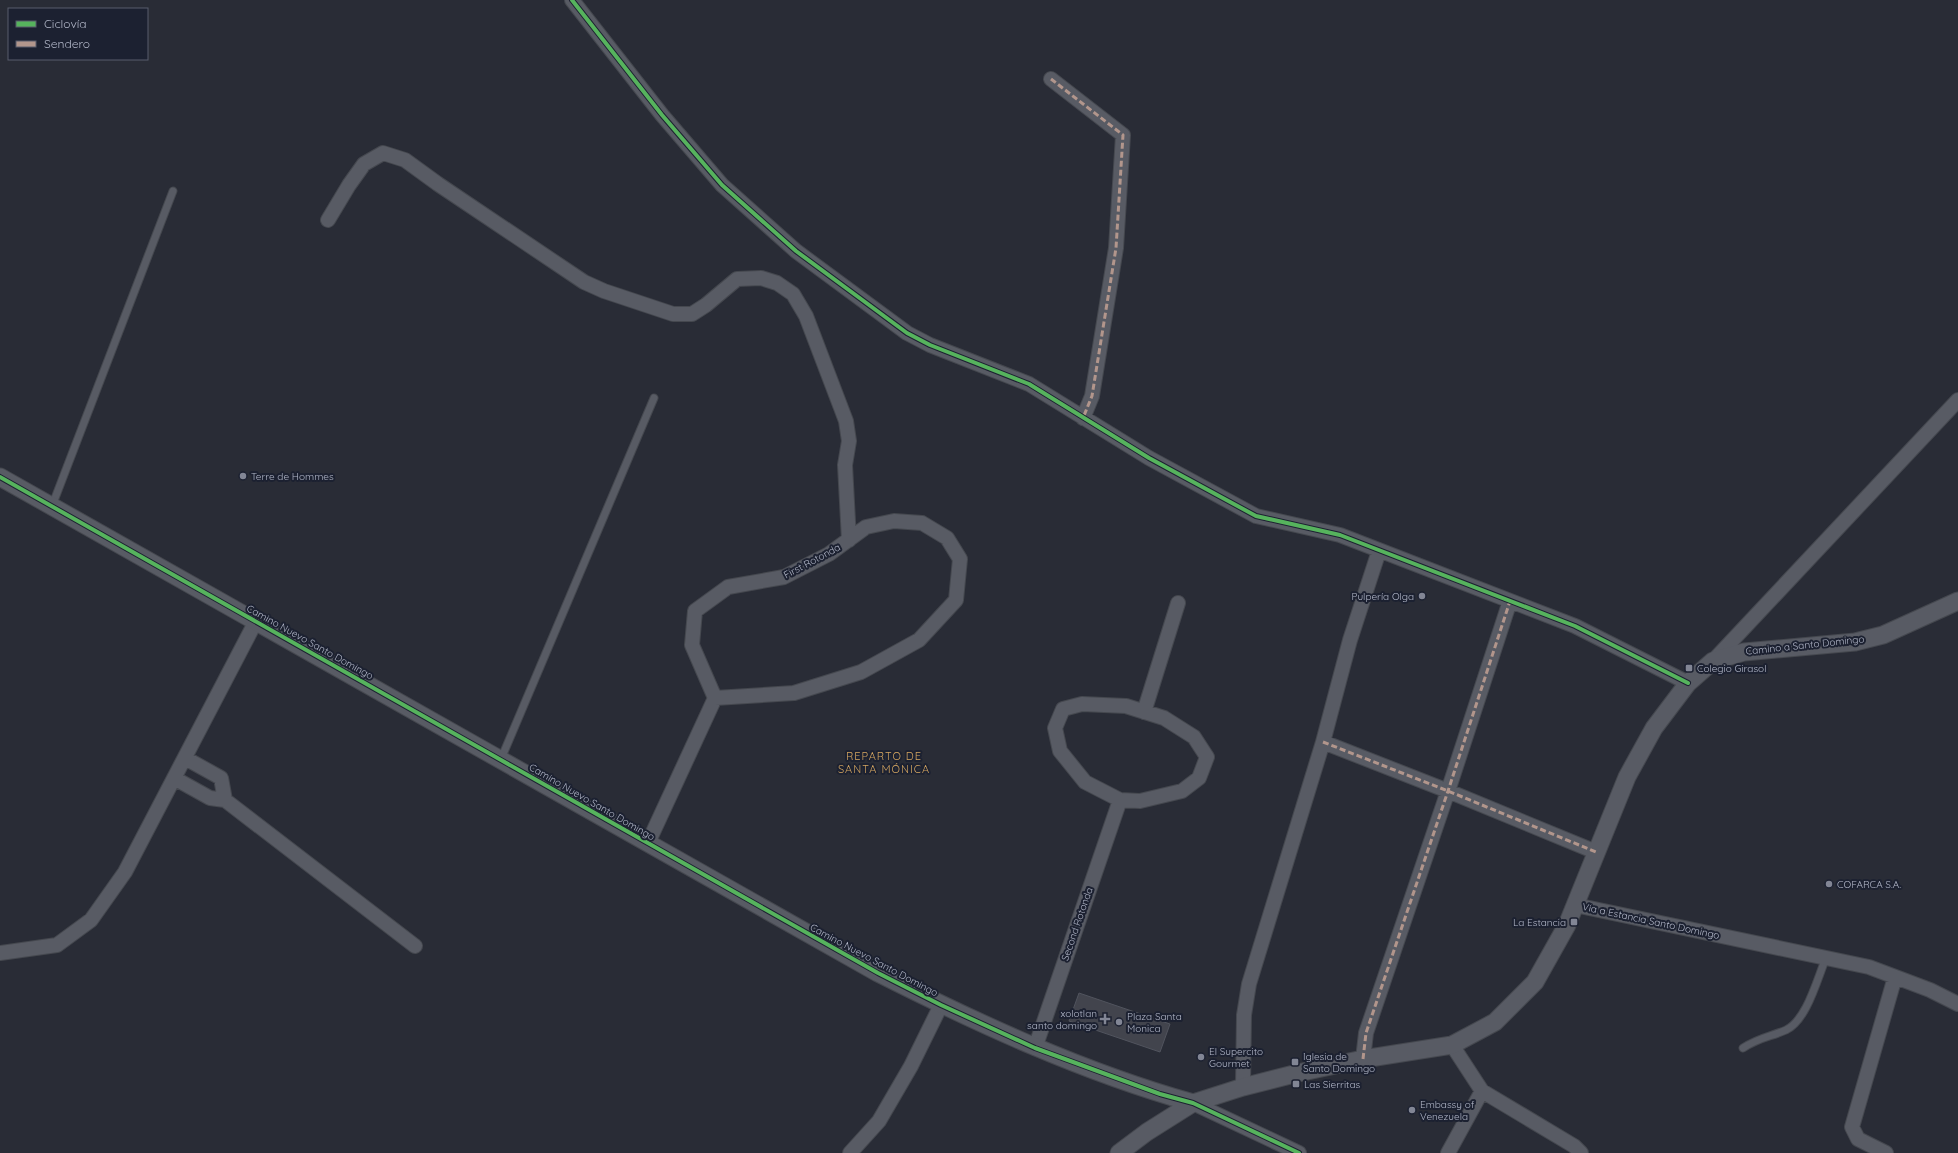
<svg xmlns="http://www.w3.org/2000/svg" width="1958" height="1153" font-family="Quicksand,sans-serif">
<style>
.building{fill:#42444d;stroke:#51545e}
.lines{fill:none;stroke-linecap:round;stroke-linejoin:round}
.service-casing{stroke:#45484f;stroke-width:9}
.minor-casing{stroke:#45484f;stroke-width:16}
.tertiary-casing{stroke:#45484f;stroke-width:19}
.service{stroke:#585b64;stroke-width:7}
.minor{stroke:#585b64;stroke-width:14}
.tertiary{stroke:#585b64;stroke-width:17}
.quiet{stroke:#b2968c;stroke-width:3;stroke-dasharray:6 3;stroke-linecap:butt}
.cycleway-casing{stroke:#1c2131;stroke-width:6}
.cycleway{stroke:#56b35d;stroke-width:4}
.poi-dot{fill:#828695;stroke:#1c2131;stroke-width:1.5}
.labels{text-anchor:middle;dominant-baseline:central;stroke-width:4;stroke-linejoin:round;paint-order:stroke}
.poi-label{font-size:10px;fill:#b2b7c8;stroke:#1c2131;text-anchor:start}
.street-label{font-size:10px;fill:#b2b7c8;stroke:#1c2131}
.neighbourhood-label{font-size:11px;letter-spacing:1px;fill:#d5a660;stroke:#1c2131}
</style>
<rect width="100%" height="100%" fill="#292c36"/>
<!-- building -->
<path class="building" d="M1079,993L1170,1024L1160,1052L1069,1021Z"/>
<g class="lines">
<!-- service casing -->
<g class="service-casing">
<path id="service" d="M52,506L173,191
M501,759L654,398
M1743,1048C1760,1037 1770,1037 1786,1030C1807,1020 1817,979 1826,958"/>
</g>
<!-- minor casing -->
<g class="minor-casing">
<path id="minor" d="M572,0L662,115L722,185L796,251L907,333L930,345L1029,384L1149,458L1256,516L1340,535L1575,626L1688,683
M1051,79L1123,135L1116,248L1092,396L1083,418
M328,220L349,185L364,164L383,153L405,160L438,184L584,282L604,291L673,314H692L706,305L737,279L761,278L777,283L793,294L806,316L846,421L849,441L845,465L849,540
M1713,661L1958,400
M1082,704L1126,706L1164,718L1194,737L1207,757L1199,778L1182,791L1140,801L1120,800L1085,782L1060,751L1055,728L1063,709Z
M1144,712L1178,603
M1323,742L1448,791L1596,852
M185,758L221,778L225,800
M174,778L210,798L225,800L415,946
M648,843L715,698L692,645L695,611L728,587L784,577L829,554L866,527L894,521L922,523L947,538L960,559L956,600L919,640L861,672L794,693L715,698
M1575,905L1869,967L1930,990L1958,1004
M0,953L57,945L91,920L125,872L256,621
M1452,1045L1482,1091L1574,1146L1581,1153
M1035,1048L1120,800
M1363,1059L1366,1033L1448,791L1510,601
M1243,1087L1244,1015L1249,984L1323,742L1350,640L1379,551
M1193,1103L1299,1153
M850,1153L879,1121L911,1066L941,1005
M1448,1153L1482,1091
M1886,1153L1858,1139L1852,1127L1895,977"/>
</g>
<!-- tertiary casing -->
<g class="tertiary-casing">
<path id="tertiary" d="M0,477L878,973C979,1024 1083,1072 1193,1103
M1119,1153L1147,1132L1193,1103L1243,1087L1298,1073L1363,1059L1452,1045L1495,1022L1535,982L1567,925L1627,777L1654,728L1688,683L1713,661L1744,652L1855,642L1883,635L1958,601"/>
</g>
<!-- service -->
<use href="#service" class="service"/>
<!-- minor -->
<use href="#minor" class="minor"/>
<!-- tertiary -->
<use href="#tertiary" class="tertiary"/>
<!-- quiet -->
<path class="quiet" d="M1051,79L1123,135L1116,248L1092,396L1083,418
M1323,742L1448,791L1596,852
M1363,1059L1366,1033L1448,791L1510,601"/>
<!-- cycleway casing -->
<g class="cycleway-casing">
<path id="cycleway" d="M572,0L662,115L722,185L796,251L907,333L930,345L1029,384L1149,458L1256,516L1340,535L1575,626L1688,683
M0,477L878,973L941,1005L1035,1048L1160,1094L1193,1103L1299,1153"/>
</g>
<!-- cycleway -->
<use href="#cycleway" class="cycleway"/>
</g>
<!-- markers -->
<g class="poi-dot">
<circle cx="243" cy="476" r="4"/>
<circle cx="1422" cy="596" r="4"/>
<rect x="1685" y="664" width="8" height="8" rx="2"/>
<circle cx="1829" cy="884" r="4"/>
<rect x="1570" y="918" width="8" height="8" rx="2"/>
<path d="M1103 1013h4v4h4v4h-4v4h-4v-4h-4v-4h4z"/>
<circle cx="1119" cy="1022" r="4"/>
<circle cx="1201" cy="1057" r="4"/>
<rect x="1291" y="1058" width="8" height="8" rx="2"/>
<rect x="1292" y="1080" width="8" height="8" rx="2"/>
<circle cx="1412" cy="1110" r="4"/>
</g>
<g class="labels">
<!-- poi labels -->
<g class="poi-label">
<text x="251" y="476">Terre de Hommes</text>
<text x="1414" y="596" text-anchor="end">Pulpería Olga</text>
<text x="1697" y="668">Colegio Girasol</text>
<text x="1837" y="884">COFARCA S.A.</text>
<text x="1566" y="922" text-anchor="end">La Estancia</text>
<text x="1097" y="1013" text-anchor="end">xolotlan<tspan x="1097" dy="12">santo domingo</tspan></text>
<text x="1127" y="1016">Plaza Santa<tspan x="1127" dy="12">Monica</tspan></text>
<text x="1209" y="1051">El Supercito<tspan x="1209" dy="12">Gourmet</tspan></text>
<text x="1303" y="1056">Iglesia de<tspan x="1303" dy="12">Santo Domingo</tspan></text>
<text x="1304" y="1084">Las Sierritas</text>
<text x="1420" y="1104">Embassy of<tspan x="1420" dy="12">Venezuela</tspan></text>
</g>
<!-- street labels -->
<g class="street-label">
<text transform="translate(812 561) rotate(-28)">First Rotonda</text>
<text transform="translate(310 642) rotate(29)">Camino Nuevo Santo Domingo</text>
<text transform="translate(1805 645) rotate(-6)">Camino a Santo Domingo</text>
<text transform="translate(592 802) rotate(30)">Camino Nuevo Santo Domingo</text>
<text transform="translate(1651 921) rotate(12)">Via a Estancia Santo Domingo</text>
<text transform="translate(1077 924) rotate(-71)">Second Rotonda</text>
<text transform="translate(874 960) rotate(28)">Camino Nuevo Santo Domingo</text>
</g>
<!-- neighbourhood labels -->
<g class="neighbourhood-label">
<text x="884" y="756">REPARTO DE<tspan x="884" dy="13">SANTA MÓNICA</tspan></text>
</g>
</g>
<!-- legend -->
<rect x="8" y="8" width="140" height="52" fill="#1c2131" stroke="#585d6d"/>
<rect x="16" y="21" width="20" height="6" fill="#56b35d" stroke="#585d6d"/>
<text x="44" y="28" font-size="12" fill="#b2b7c8">Ciclovía</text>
<rect x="16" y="41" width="20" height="6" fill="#b2968c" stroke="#585d6d"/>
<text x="44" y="48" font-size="12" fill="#b2b7c8">Sendero</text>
</svg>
